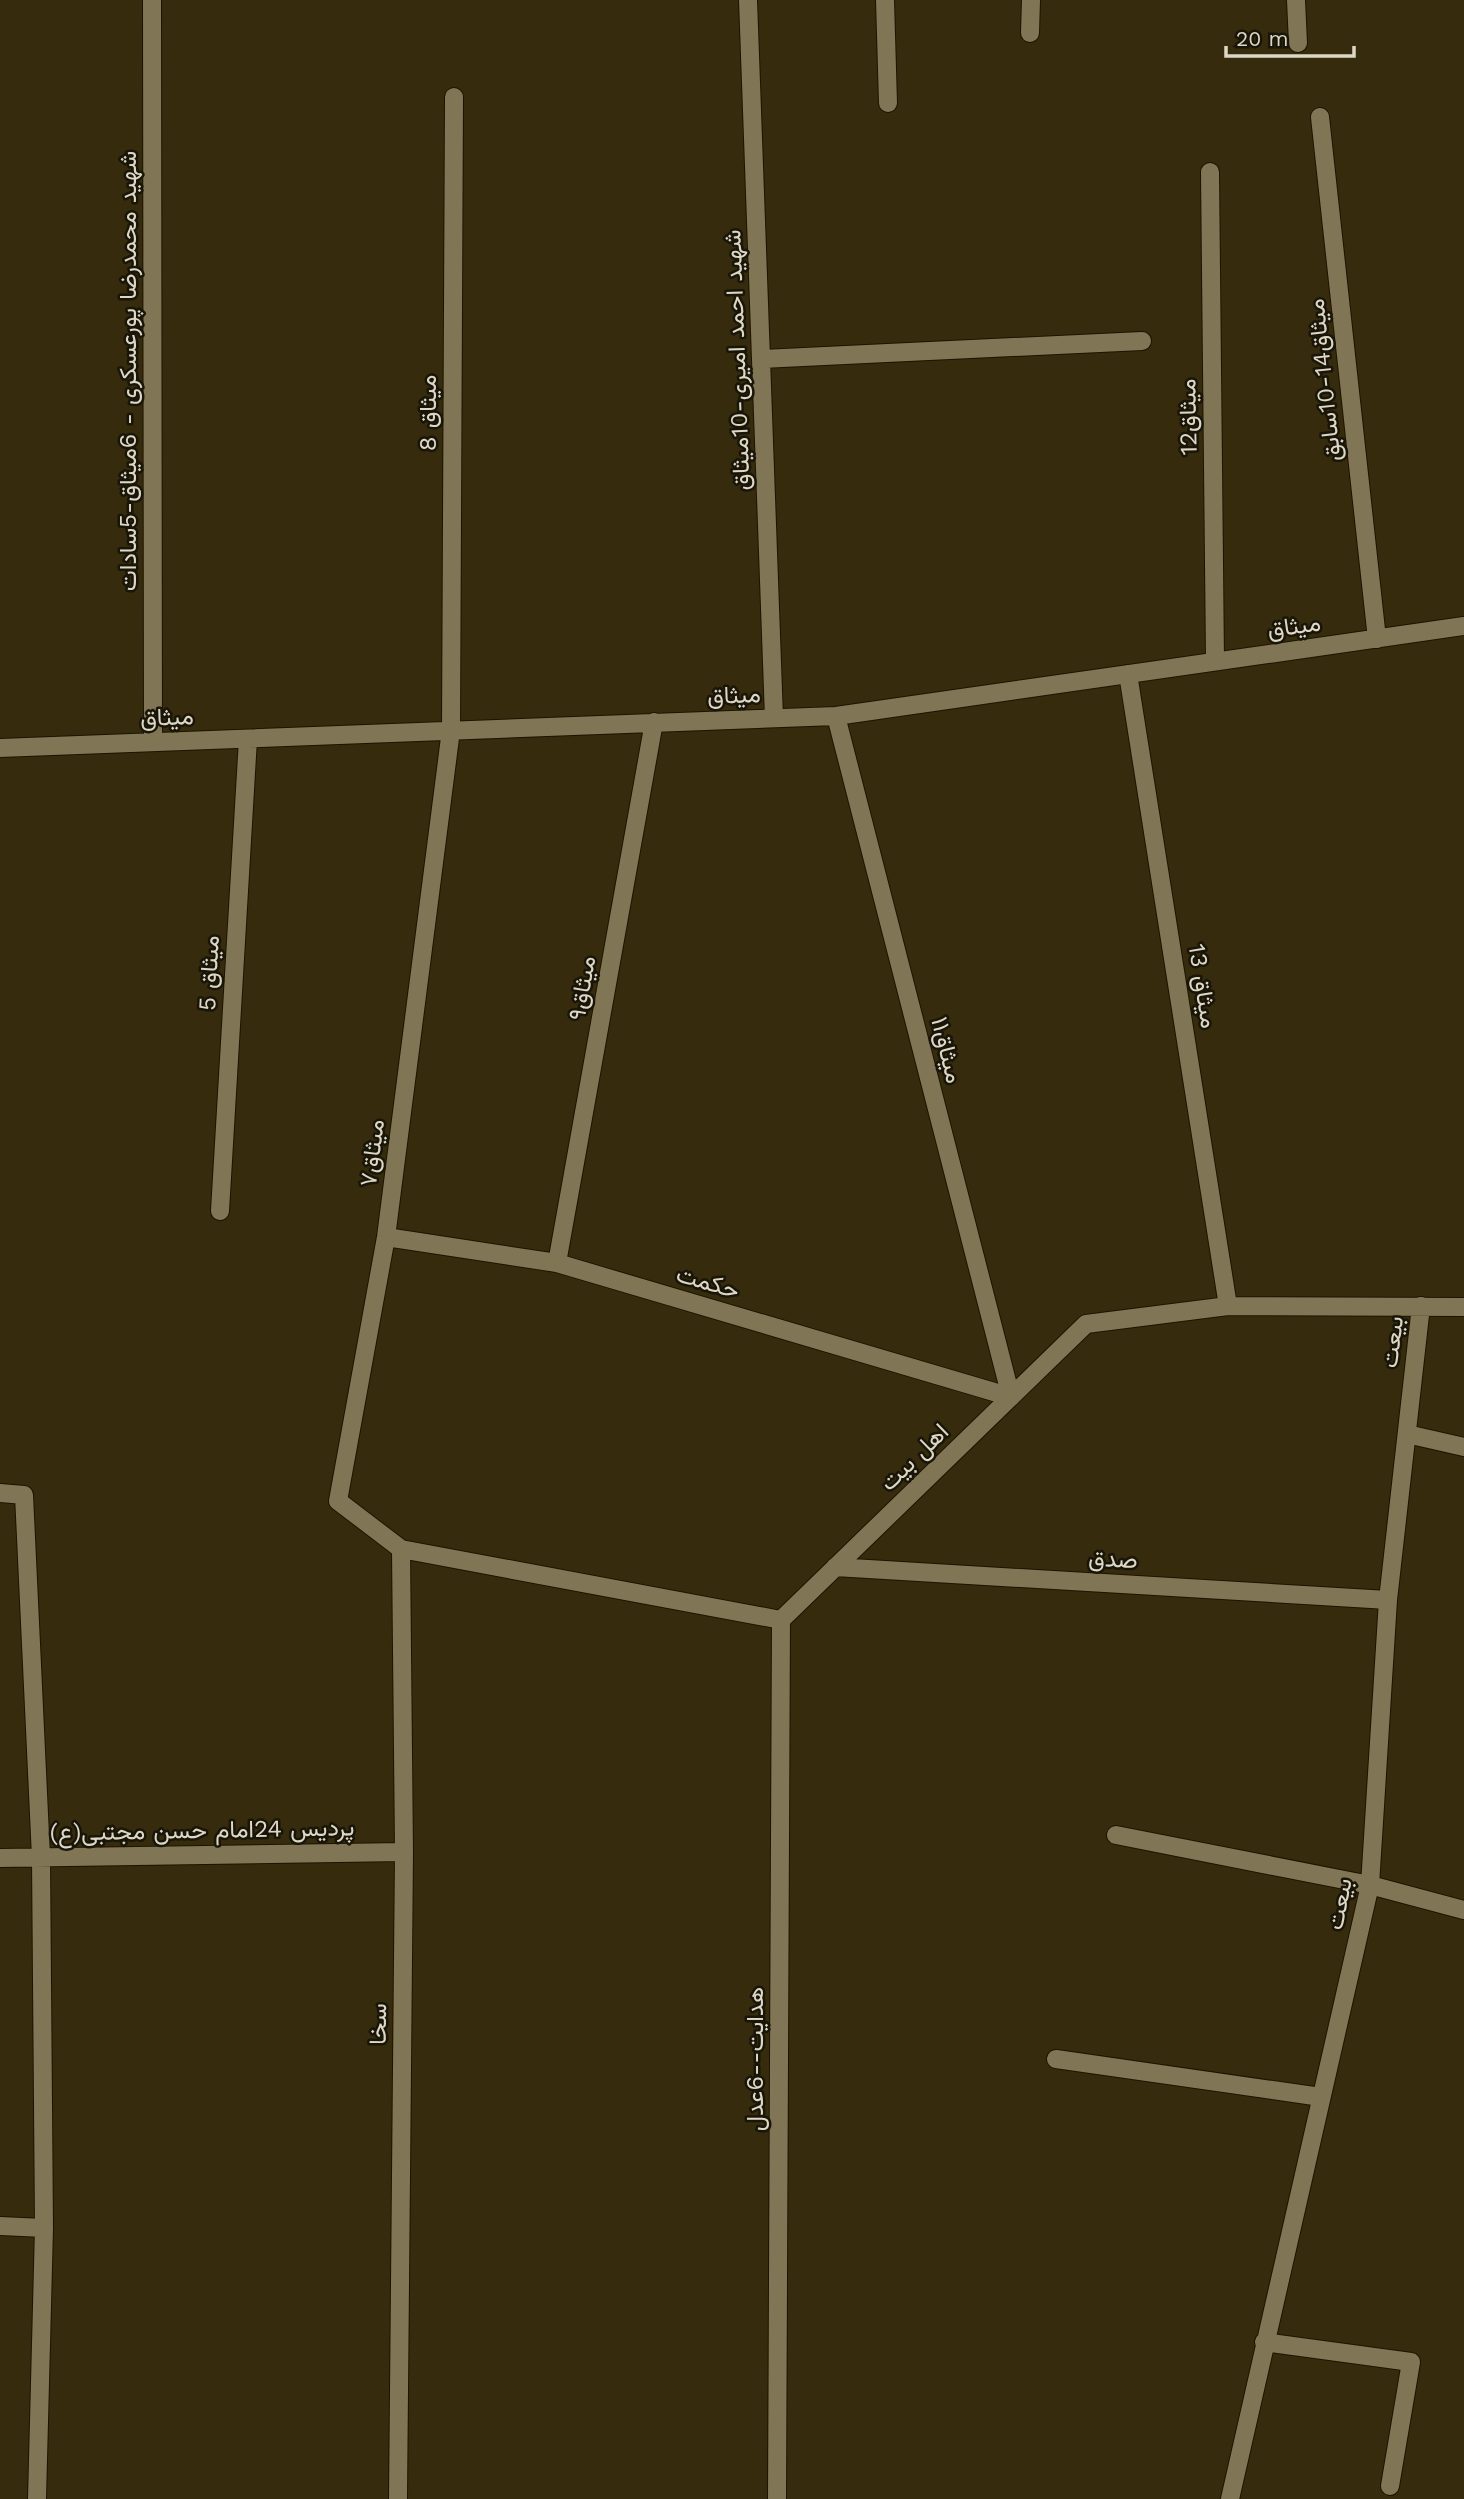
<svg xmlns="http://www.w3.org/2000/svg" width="1464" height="2499" font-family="'Work Sans',Vazirmatn,sans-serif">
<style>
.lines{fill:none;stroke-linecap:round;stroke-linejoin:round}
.street-casing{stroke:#1d1400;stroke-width:20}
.street{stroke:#807555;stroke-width:18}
.labels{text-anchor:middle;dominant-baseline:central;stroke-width:5;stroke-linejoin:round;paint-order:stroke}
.street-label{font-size:24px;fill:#ddd7c6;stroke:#191508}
</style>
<rect width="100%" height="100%" fill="#362c0d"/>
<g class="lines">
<!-- street casing -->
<g class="street-casing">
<path id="street" d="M152,0L153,742
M748,0L774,718
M885,0L888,103
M1296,0L1298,43
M1030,33L1031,0
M454,97L451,730L386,1237L338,1501L401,1549L781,1620L1086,1324L1228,1306L1464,1307
M1320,117L1377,639
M1210,172L1215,661
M761,359L1142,341
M1128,674L1228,1306
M836,716L1011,1397
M0,748L836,716L1464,626
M220,1211L248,739
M386,1237L557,1263L1011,1397
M557,1263L654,722
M1407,1434L1464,1447
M0,1493L24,1495L41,1857L44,2228L37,2499
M835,1567L1388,1600
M1116,1835L1370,1885L1464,1910
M0,1858L404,1852
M1056,2059L1321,2097
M0,2226L44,2228
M1264,2342L1411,2362L1390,2486
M398,2499L404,1852L401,1549
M777,2499L781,1620
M1230,2499L1370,1885L1388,1600L1421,1306"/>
</g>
<!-- street -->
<use href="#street" class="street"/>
</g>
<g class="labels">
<!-- street labels -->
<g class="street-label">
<text transform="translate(737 360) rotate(-92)">شهید احمد امیری-10میثاق</text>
<text transform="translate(128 371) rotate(-90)">شهید محمدرضا پورعسکری - 6میثاق-5سادات</text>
<text transform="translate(1324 380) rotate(-96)">میثاق14-10سابق</text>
<text transform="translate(428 413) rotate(-90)">میثاق 8</text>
<text transform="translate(1188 417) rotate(-91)">12میثاق</text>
<text transform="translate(1294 626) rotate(-8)">میثاق</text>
<text transform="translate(734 695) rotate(-2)">میثاق</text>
<text transform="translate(167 717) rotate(-2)">میثاق</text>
<text transform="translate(209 973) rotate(-87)">میثاق 5</text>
<text transform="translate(1203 986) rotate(81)">میثاق 13</text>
<text transform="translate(582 988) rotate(-80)">میثاق۹</text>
<text transform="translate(947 1050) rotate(76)">میثاق۱۱</text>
<text transform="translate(372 1153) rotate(-83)">میثاق۷</text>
<text transform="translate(708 1282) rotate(16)">حکمت</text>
<text transform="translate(1392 1342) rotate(-83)">بیعت</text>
<text transform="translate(914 1457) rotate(-44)">اهل بیت</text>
<text transform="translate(1113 1559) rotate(3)">صدق</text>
<text transform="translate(202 1830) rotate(-1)">پردیس 24امام حسن مجتبی(ع)</text>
<text transform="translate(1339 1904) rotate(-79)">بیعت</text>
<text transform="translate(378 2024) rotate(-89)">سخا</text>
<text transform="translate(755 2059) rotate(-90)">هدایت--6عدل</text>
</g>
</g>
<!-- scale -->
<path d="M1226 46v10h128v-10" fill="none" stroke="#ddd7c6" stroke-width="3.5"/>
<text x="1236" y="46" font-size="21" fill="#ddd7c6" stroke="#191508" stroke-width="5" paint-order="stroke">20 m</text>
</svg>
